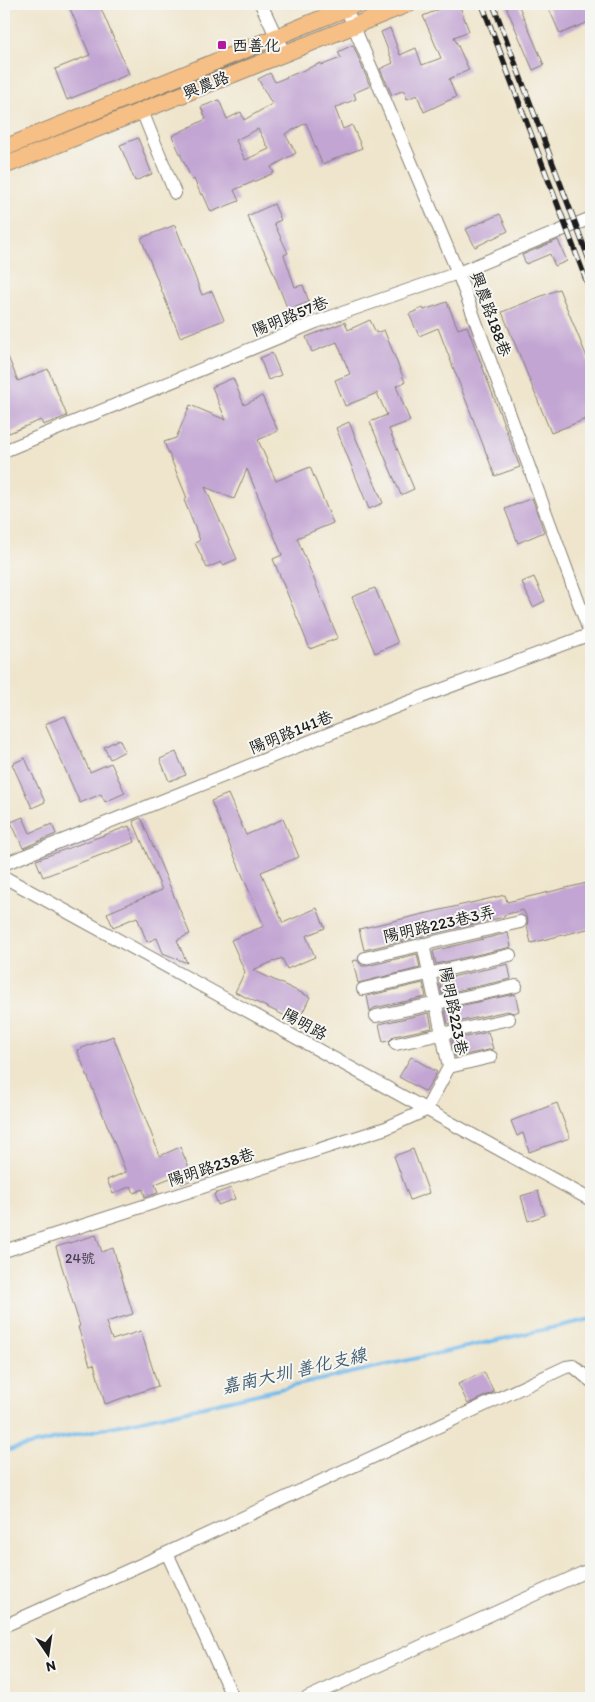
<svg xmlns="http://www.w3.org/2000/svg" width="595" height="1702" font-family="Itim,'LXGW WenKai TC',sans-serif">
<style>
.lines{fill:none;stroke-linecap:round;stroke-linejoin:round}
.stream{stroke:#75bbec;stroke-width:4}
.building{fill:#c2a5d3;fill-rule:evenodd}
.minor-casing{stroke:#868074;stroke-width:14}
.major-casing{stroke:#868074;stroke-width:18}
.minor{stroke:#fff;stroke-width:12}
.major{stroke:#f5bf86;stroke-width:16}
.rail-casing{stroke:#1c1c1c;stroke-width:5.5}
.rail{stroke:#f6f6f2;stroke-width:4;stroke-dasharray:11;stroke-linecap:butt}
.poi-dot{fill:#b5179e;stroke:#f6f6f2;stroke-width:2}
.labels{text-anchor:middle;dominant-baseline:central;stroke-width:4;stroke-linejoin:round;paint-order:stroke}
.number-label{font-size:14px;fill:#463e4a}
.poi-label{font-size:16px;fill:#1c1c1c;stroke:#f6f6f2;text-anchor:start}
.street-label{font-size:16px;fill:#1c1c1c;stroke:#f6f6f2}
.water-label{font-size:18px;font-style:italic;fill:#405c6f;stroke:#f6f6f2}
</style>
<rect width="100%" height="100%" fill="#f6f6f2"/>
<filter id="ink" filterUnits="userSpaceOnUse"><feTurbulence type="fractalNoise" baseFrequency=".02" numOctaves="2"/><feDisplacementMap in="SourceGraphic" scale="10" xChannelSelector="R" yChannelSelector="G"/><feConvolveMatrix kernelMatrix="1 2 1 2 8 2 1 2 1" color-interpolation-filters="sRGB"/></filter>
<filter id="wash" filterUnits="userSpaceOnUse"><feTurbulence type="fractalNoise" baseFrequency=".0096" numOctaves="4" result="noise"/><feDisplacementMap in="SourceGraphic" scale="20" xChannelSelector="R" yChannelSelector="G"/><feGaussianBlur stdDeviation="1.12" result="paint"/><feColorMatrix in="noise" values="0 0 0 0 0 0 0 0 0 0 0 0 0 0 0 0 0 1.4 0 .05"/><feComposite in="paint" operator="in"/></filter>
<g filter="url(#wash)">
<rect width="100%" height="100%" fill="#efe5cc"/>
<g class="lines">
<!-- stream -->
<path class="stream" d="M4,1451L591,1319"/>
</g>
<g id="blocks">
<!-- building -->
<path class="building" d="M68,4H99L129,74L67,100L55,69L90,55Z
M452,4H459L469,31L454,37L469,70L449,79L456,97L424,112L417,95L407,99L404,90L392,95L380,69L393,63L381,32L390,28L400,55L416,48L422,65L441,58L423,16Z
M505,4H518L544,65L533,70Z
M547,4H591V21L560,34Z
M353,45L370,86L354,93L356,99L335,108L343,129L352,125L362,148L322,164L306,123L285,134L296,153L271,167L274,173L234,190L239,201L211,212L203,194L201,195L194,179L192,180L172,136L206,119L201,107L219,100L227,119L241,112L244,120L272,104L258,79L270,73L275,82L321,63L322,65L341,58L338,52ZM258,129L269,149L245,160L236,140Z
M138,138L152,174L135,181L120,145Z
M274,204L281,220L274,223L288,253L284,255L295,287L303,285L309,302L288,310L270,264L247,216Z
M500,214L508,231L475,247L466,229Z
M175,225L202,295L212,291L224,320L180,337L141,238Z
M558,240L567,261L555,266L550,254L526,264L522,255Z
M559,289L591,367V417L551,433L502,312Z
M447,302L458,329L467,326L520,467L495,476L438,328L419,336L409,314L423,308L424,310Z
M370,320L376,333L384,330L405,382L396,386L410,421L389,429L414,489L401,495L370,422L387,415L377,393L345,406L335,380L350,374L337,342L312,352L306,337L345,322L348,330Z
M4,347L18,381L48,369L67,416L43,425L41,420L9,433L4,419Z
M272,353L281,375L268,380L260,358Z
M233,378L244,405L262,396L278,431L258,440L276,481L310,467L333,523L297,538L338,638L310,649L273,559L282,555L247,469L234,499L205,487L237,559L223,565L221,562L207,568L195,543L200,540L184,500L187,498L164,442L176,438L190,405L226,420L212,387Z
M349,422L383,503L369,509L336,428Z
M532,498L544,532L518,543L505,509Z
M534,577L545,601L533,607L522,582Z
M375,588L398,643L375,653L352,597Z
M65,716L90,772L111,763L125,793L105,802L101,794L80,803L45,724Z
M119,739L125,751L110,759L104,747Z
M176,752L186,775L169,781L160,759Z
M25,758L45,802L32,808L12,764Z
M228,794L246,835L283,819L299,857L261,872L283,923L317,908L325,928L306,936L315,957L287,969L282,958L253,970L310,997L298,1022L235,992L245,972L231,940L264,926L211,801Z
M23,817L30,833L52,824L56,834L23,848L11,822Z
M141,818L190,934L177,940L187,963L163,953L157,938L147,942L137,917L113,927L107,913L162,890L133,821Z
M129,826L135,842L43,877L36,860Z
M591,882V928L531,943L527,926L528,920L523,910L504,915V917L364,950L359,929L505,895L507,902Z
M508,933L511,947L436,964L433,951Z
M417,954L420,968L358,983L353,961L357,960L362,966H367Z
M508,964L511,979L442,994L439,980Z
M423,983L426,997L374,1008L370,1011L367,996Z
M515,994L519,1011L514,1013L507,1011L448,1024L445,1009Z
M429,1013L432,1028L394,1036L389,1041L383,1042L379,1024Z
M488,1032L493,1049L455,1057L452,1040Z
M113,1036L160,1156L180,1147L194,1179L182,1184L178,1175L155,1184L158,1193L145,1197L143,1189L134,1193L131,1186L113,1194L107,1180L126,1172L77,1050Z
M411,1057L437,1072L426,1092L399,1077Z
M557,1103L570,1138L529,1152L523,1133L517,1136L511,1121Z
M413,1149L429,1193L410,1200L394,1156Z
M231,1188L235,1199L218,1205L214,1194Z
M538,1191L545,1215L528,1221L521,1196Z
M96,1235L102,1252L113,1248L133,1314L106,1322L112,1340L141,1331L158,1386L105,1404L94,1364L90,1365L78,1327L80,1326L56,1247Z
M484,1372L494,1392L468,1404L458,1384Z"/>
</g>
</g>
<g filter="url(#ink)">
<use href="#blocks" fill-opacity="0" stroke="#868074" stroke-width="1"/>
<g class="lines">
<!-- minor casing -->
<g class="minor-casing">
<path id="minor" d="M261,4L276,36L286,53
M346,8L458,273L591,636
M142,111L175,193
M4,451L316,322L458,273L591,218
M4,864L403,704L591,634
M4,877L591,1200
M365,958L520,922
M363,989L510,955
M376,1016L516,986
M396,1044L509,1019
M449,1067L491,1057
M4,1251L386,1128L426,1110L449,1067L423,944
M167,1553L233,1698
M4,1626L167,1553L566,1367L573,1366L591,1381
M307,1698L591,1569"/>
</g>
<!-- major casing -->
<g class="major-casing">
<path id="major" d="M4,148L357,4
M4,166L408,4"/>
</g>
<!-- minor -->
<use href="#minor" class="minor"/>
<!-- major -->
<use href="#major" class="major"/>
<!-- rail casing -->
<g class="rail-casing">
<path id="rail" d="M482,4L591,293
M493,4L591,265"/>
</g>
<!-- rail -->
<use href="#rail" class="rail"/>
</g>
</g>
<!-- markers -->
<rect class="poi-dot" x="217" y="40" width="10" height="10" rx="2.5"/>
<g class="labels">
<!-- number labels -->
<g class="number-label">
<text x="80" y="1258">24號</text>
</g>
<!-- poi labels -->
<g class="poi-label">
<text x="232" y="45">西善化</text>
</g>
<!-- street labels -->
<g class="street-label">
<text transform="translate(206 85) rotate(-22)">興農路</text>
<text transform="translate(491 314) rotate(70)">興農路188巷</text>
<text transform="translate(290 316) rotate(-22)">陽明路57巷</text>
<text transform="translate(291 732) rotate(-22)">陽明路141巷</text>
<text transform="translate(439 924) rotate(-13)">陽明路223巷3弄</text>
<text transform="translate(454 1011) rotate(79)">陽明路223巷</text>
<text transform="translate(305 1024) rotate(29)">陽明路</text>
<text transform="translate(211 1167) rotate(-18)">陽明路238巷</text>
</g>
<!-- water labels -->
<g class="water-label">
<text transform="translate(294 1371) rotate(-13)">嘉南大圳 善化支線</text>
</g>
</g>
<!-- margin -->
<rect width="595" height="1702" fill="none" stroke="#f6f6f2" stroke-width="20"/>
<!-- north arrow -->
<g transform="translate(48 1654) rotate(167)" stroke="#f6f6f2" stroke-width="4" paint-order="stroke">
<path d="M0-4L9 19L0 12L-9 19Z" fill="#1c1c1c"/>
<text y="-8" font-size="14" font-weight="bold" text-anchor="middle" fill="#1c1c1c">N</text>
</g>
</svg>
